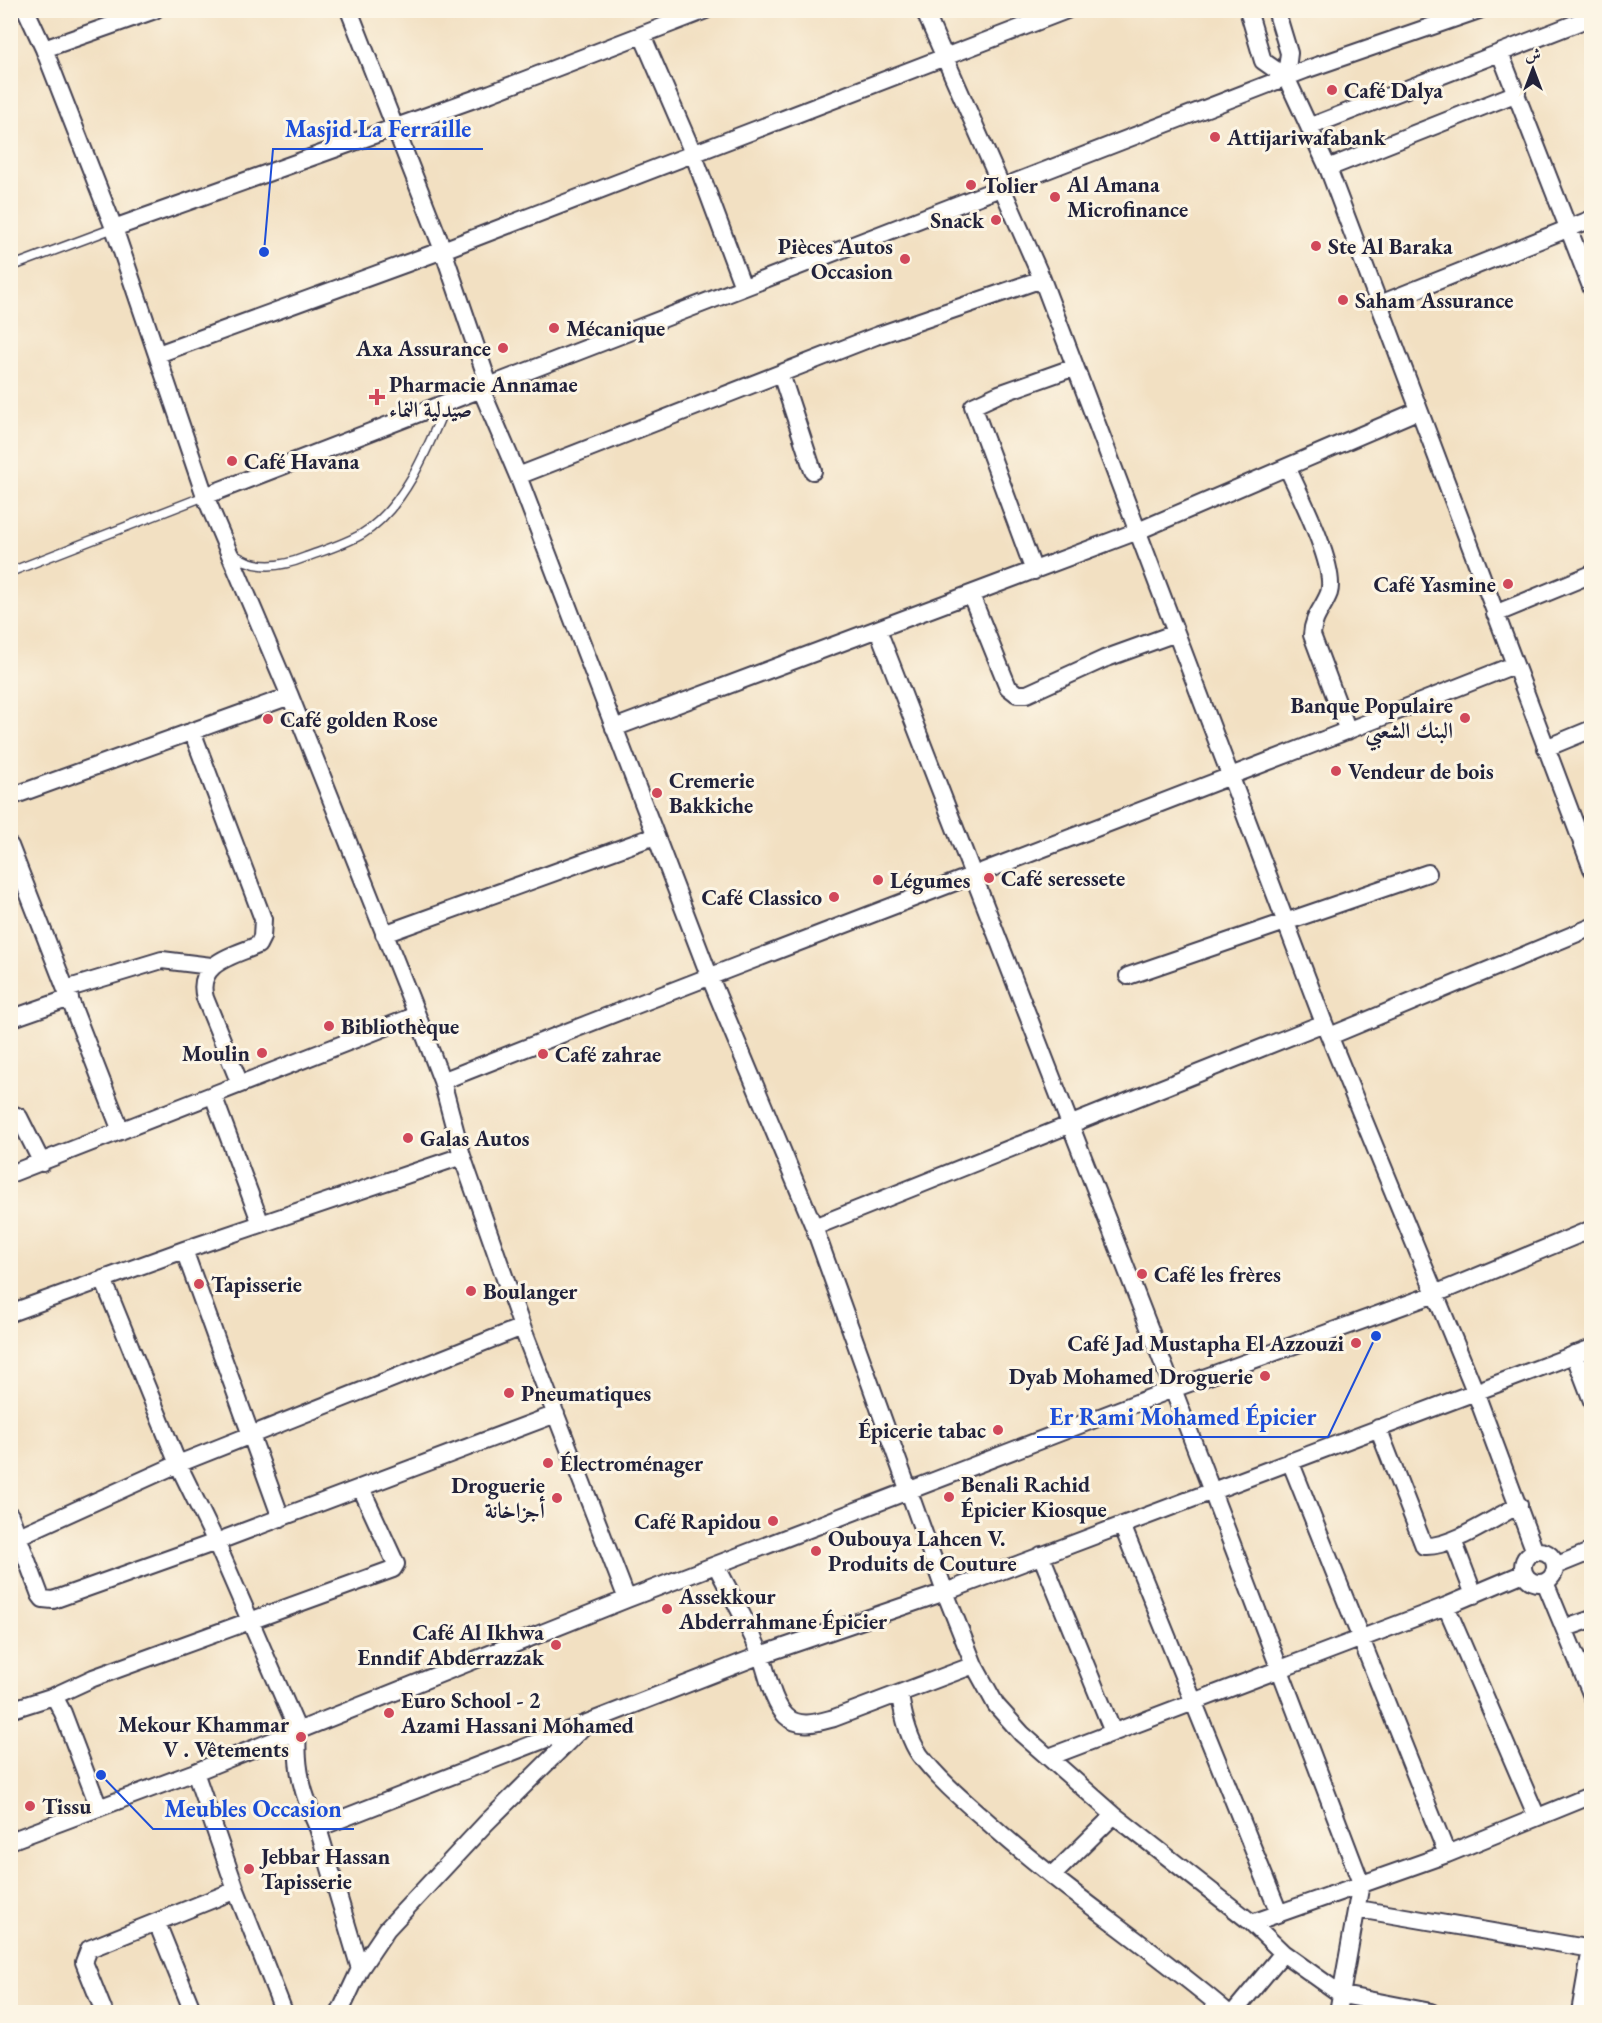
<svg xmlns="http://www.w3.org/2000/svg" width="1602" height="2023" font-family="'EB Garamond',Amiri,serif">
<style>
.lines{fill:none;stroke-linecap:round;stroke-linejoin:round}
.service-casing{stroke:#413e4f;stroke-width:11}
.minor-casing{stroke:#413e4f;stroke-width:20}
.service{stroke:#fff;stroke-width:8}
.minor{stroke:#fff;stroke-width:16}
.poi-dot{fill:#d1495b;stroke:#fcf5e5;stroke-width:2}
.labels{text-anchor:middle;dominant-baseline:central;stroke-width:6;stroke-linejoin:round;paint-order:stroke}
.poi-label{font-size:22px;font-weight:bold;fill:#22223b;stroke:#fcf5e5;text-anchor:start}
.leader{fill:none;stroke:#1d4ed8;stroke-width:2}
.callout-dot{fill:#1d4ed8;stroke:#fcf5e5;stroke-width:2}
.callout-label{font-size:24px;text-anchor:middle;font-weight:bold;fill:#1d4ed8;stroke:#fcf5e5;stroke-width:6;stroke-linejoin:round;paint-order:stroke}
</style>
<rect width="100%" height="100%" fill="#fcf5e5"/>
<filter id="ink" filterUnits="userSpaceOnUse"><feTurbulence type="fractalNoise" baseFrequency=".0167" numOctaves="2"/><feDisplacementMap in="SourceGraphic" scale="12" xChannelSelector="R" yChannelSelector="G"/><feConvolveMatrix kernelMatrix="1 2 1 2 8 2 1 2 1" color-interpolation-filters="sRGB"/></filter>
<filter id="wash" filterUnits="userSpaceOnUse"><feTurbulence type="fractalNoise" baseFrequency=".008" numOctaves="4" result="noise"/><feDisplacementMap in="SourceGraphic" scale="24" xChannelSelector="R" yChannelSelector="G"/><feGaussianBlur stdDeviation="1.35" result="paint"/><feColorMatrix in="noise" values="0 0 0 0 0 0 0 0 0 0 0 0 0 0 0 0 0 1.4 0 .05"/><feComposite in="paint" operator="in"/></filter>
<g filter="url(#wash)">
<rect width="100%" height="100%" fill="#f2e0c2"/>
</g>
<g filter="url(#ink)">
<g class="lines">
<!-- service casing -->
<g class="service-casing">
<path id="service" d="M10,267L114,228
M232,553C256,571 281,567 306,557C325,550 345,544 362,534C404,508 428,448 446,404
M10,572L205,496"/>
</g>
<!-- minor casing -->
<g class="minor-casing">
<path id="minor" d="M26,10L44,49L114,228L205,496L290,696L417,1015L442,1081L462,1156L522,1327L627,1599
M349,10L443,250L489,385
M924,10L1042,279L1324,1023L1475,1391L1535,1552
M1248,10L1263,61L1286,77L1328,168L1592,869
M1276,10L1289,53L1286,77
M642,35L693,153L743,287
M44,49L155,10
M1500,53L1592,289
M1309,127L1592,17
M1328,168L1517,93
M114,228L491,93L706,10
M1380,304L1592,219
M158,354L443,250L1067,10
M781,374L813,471
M481,389L518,476L709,975L814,1227L945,1592L974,1665L996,1705L1022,1734L1114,1815L1252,1923L1283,1953L1342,1995L1431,2012
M1287,467C1299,493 1337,567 1329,593C1323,609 1313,616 1312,635L1348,731
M518,476L876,336L1042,279
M205,496L1305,70L1479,10
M1034,571L973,406L999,394L1075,367
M971,595L1008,687L1017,694H1027L1104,659L1176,633
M1495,614L1592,574
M878,630L1173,1389L1361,1883L1338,2012
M614,728L1138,531L1417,411
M192,731L263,919L262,937L258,945C233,956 195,963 205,998L240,1084
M1546,748L1592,729
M10,797L290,696
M10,846L121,1131
M384,934L655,836
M1128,976L1428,873
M66,989L162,960L211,966
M10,1019L70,998
M1330,1036L1592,927
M442,1081C798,940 1158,807 1514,665
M213,1095L261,1224
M10,1113L19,1117L42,1163
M10,1174L417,1015
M814,1227L1324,1023
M184,1250L281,1518
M103,1279L178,1464L216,1542L298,1731C295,1768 303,1795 318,1828L761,1655L945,1592L1592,1348
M10,1313L184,1250L462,1156
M1574,1354L1592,1401
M1378,1428L1424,1546C1451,1548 1494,1518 1519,1505
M1290,1461L1447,1854
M10,1515L40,1595L43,1599L53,1600L216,1542L556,1414
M1122,1525L1279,1913
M10,1540L178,1464L522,1327
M1453,1540L1474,1595
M1523 1567a16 16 0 1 1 32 0a16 16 0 1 1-32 0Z
M1041,1555L1113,1732
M716,1565C731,1595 749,1625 761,1656C768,1675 772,1702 786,1716C799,1729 819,1722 834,1718L974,1665
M1555,1566L1592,1551
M1545,1582L1592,1696
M1446,1606L1537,1817
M1566,1628L1592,1619
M900,1695C903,1715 908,1738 920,1755C939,1780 964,1801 988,1822C1063,1890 1150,1946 1227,2012
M10,1710L54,1696
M1049,1757L1446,1606L1524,1573
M195,1772L236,1890L284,2012
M99,1808L63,1713L54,1696L93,1678L393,1569L396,1564L361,1488
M318,1828L360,1969
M10,1841L195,1772L627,1599L1173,1389L1435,1294L1592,1229
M1052,1876L1114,1815
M1358,1909L1592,1949
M157,1923L193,2012
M1252,1923L1447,1854L1592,1795
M104,2012L84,1962L89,1949L236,1890
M340,2012L360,1969L387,1929L486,1823L585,1725
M1234,2012L1283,1953
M1580,2012L1592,1943"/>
</g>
<!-- service -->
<use href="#service" class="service"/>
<!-- minor -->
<use href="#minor" class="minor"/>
</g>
</g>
<!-- markers -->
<g class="poi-dot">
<circle cx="1332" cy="90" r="6"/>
<circle cx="1215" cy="137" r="6"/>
<circle cx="971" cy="185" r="6"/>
<circle cx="1055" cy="197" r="6"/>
<circle cx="996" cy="220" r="6"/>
<circle cx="1316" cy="246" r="6"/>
<circle cx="905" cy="259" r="6"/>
<circle cx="1343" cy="300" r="6"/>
<circle cx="554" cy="328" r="6"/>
<circle cx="503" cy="348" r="6"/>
<path d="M374 388h6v6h6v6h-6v6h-6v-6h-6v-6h6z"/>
<circle cx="232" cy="461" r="6"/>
<circle cx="1508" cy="584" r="6"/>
<circle cx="1465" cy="718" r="6"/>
<circle cx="268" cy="719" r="6"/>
<circle cx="1336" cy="771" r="6"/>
<circle cx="657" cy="793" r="6"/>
<circle cx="989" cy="878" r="6"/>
<circle cx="878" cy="880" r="6"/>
<circle cx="834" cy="897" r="6"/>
<circle cx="329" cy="1026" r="6"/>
<circle cx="262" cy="1053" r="6"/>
<circle cx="543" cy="1054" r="6"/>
<circle cx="408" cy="1138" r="6"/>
<circle cx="1142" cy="1274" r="6"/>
<circle cx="199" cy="1284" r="6"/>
<circle cx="471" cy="1291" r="6"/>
<circle cx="1356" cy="1343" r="6"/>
<circle cx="1265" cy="1376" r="6"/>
<circle cx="509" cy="1393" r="6"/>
<circle cx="998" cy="1430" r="6"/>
<circle cx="548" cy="1463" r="6"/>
<circle cx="949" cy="1497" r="6"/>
<circle cx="557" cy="1498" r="6"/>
<circle cx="773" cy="1521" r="6"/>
<circle cx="816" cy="1551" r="6"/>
<circle cx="667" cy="1609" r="6"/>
<circle cx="556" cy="1645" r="6"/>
<circle cx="389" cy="1713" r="6"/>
<circle cx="301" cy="1737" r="6"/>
<circle cx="30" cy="1806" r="6"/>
<circle cx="249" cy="1869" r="6"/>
</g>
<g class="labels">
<!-- poi labels -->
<g class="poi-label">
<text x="1344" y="90">Café Dalya</text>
<text x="1227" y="137">Attijariwafabank</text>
<text x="1067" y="184">Al Amana<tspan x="1067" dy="25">Microfinance</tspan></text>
<text x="983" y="185">Tolier</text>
<text x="984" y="220" text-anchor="end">Snack</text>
<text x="893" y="246" text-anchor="end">Pièces Autos<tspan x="893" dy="25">Occasion</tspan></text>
<text x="1328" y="246">Ste Al Baraka</text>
<text x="1355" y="300">Saham Assurance</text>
<text x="566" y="328">Mécanique</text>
<text x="491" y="348" text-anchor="end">Axa Assurance</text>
<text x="389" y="384">Pharmacie Annamae<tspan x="389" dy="25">صيدلية النماء</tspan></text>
<text x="244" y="461">Café Havana</text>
<text x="1496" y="584" text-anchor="end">Café Yasmine</text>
<text x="1453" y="705" text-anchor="end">Banque Populaire<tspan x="1453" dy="25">البنك الشعبي</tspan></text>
<text x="280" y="719">Café golden Rose</text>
<text x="1348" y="771">Vendeur de bois</text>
<text x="669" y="780">Cremerie<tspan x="669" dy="25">Bakkiche</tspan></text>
<text x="1001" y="878">Café seressete</text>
<text x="890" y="880">Légumes</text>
<text x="822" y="897" text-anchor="end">Café Classico</text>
<text x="341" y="1026">Bibliothèque</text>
<text x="250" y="1053" text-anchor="end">Moulin</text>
<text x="555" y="1054">Café zahrae</text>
<text x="420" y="1138">Galas Autos</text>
<text x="1154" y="1274">Café les frères</text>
<text x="211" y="1284">Tapisserie</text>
<text x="483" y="1291">Boulanger</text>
<text x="1344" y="1343" text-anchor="end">Café Jad Mustapha El Azzouzi</text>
<text x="1253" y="1376" text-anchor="end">Dyab Mohamed Droguerie</text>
<text x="521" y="1393">Pneumatiques</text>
<text x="986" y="1430" text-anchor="end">Épicerie tabac</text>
<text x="560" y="1463">Électroménager</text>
<text x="961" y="1484">Benali Rachid<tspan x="961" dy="25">Épicier Kiosque</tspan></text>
<text x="545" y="1485" text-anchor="end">Droguerie<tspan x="545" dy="25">أجزاخانة</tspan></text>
<text x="761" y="1521" text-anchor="end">Café Rapidou</text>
<text x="828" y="1538">Oubouya Lahcen V.<tspan x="828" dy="25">Produits de Couture</tspan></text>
<text x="679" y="1596">Assekkour<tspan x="679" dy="25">Abderrahmane Épicier</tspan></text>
<text x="544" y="1632" text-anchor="end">Café Al Ikhwa<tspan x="544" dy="25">Enndif Abderrazzak</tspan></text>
<text x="401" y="1700">Euro School - 2<tspan x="401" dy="25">Azami Hassani Mohamed</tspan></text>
<text x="289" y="1724" text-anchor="end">Mekour Khammar<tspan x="289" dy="25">V . Vêtements</tspan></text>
<text x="42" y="1806">Tissu</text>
<text x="261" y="1856">Jebbar Hassan<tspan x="261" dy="25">Tapisserie</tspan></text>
</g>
</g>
<!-- callouts -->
<path class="leader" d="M264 252L273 149H483M1376 1336L1328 1437H1037M101 1775L153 1829H354"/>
<g class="callout-dot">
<circle cx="264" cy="252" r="6"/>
<circle cx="1376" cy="1336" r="6"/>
<circle cx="101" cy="1775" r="6"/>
</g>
<g class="callout-label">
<text x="378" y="137">Masjid La Ferraille</text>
<text x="1183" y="1425">Er Rami Mohamed Épicier</text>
<text x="253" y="1817">Meubles Occasion</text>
</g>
<!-- margin -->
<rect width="1602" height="2023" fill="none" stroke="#fcf5e5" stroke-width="36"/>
<!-- north arrow -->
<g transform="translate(1533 69)" stroke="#fcf5e5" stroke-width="4.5" paint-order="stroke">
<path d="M0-4.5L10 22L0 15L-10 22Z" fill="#22223b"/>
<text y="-9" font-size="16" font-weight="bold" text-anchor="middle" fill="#22223b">ش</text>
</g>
</svg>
